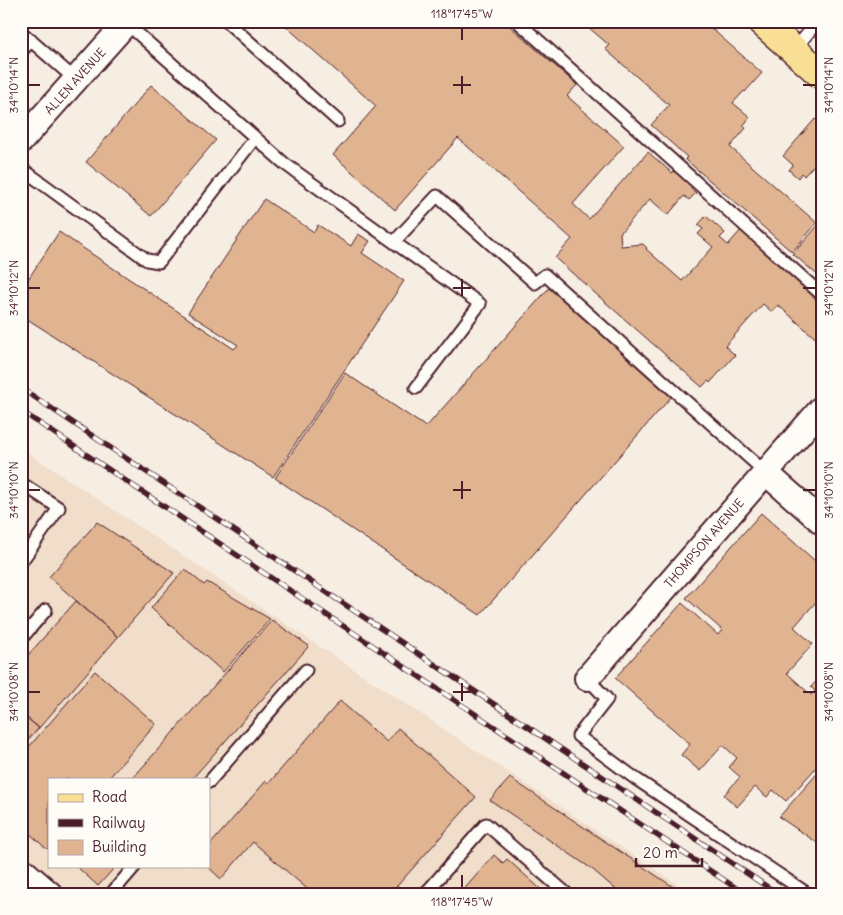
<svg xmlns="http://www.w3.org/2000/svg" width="843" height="915" font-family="Delius,sans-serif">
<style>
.built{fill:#f0ddca;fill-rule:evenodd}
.building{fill:#e0b491;stroke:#4a1f2b}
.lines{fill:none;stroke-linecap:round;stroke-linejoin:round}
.lane-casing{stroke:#4a1f2b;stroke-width:15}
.street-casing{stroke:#4a1f2b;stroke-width:28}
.primary-casing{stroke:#4a1f2b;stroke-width:31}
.lane{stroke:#fdfcf7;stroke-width:11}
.street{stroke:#fdfcf7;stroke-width:24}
.primary{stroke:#f9df96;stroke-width:28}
.rail-casing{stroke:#4a1f2b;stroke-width:5.5}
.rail{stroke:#fdfcf7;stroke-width:4;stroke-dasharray:11;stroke-linecap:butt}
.ticks{fill:none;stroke:#4a1f2b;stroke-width:2}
.labels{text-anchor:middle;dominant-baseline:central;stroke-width:4;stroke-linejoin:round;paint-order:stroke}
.street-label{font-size:12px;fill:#4a1f2b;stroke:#fdfcf7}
.neatline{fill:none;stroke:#4a1f2b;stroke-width:2}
.ticks-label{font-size:12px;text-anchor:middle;fill:#4a1f2b}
</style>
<rect width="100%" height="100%" fill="#f7eee3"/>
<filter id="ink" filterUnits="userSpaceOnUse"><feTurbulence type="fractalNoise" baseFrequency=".02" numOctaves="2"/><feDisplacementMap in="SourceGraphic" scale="10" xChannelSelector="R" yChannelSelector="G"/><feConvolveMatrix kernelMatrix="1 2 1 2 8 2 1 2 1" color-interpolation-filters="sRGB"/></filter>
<g filter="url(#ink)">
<!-- built -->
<path class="built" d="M21,448L692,894H21ZM49,779H209V866H49Z"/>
<!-- building -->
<path class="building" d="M280,21H504L577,85L567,96L624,146L573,204L589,219L648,152L672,173L674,170L693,187L691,188L696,193L689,200L684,196L668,215L650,199L620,233L621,246L643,244L647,248L646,249L682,281L713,247L698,234L703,229L698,225L706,216L725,233L720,238L728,245L742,229L822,301V344L778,305L772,312L763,304L725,346L735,355L710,383L708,381L702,387L555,258L572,239L458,138L395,210L333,155L376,106Z
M581,21H703L762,73L745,92L744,91L733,103L750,117L743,126L746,128L730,147L817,223L792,252L685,159L687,157L651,125L669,105L605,49L609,45Z
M151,85L216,140L151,216L86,162Z
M815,119L822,125V156L804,176L801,173L798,178L789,170L793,165L783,156Z
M264,199L314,232L318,225L351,246L358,234L370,241L362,253L404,281L273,477L21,315V290L59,232L234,349L238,345L188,313Z
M822,221V279L793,254Z
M549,288L672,396L480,615L275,478L345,373L426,427Z
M761,513L822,567V595L794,627L813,644L787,673L811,695L815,691L811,687L822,675V761L786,801L773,790L767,797L755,787L737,807L724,795L740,777L729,767L737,758L723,745L700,771L681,755L690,744L615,678L682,603L718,635L722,630L686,598Z
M97,522L174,573L118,637L49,577Z
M185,569L204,585L207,582L270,619L223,672L151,608Z
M76,601L118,637L39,728L21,713V663Z
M272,620L309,646L192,779H132Z
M95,671L156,724L108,779H49V847L47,849L21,826V756Z
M340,701L387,742L398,728L476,797L390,894H313L253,842L221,879L207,866H209V846L266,781L269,783Z
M21,713L39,728L21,747Z
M822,768V846L779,817Z
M510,778L684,894H621L592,869L490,800Z
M494,855L503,863L507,859L546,894H460Z
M76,866H116L98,886Z"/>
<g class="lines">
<!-- lane casing -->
<g class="lane-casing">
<path id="lane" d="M226,21L338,121
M517,21L822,295
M126,23L285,164L480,304L416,388
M21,32L76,80
M794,50L818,21
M21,52L31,40
M21,168L147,260L159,262L255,138
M394,242L437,196L535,283L545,275L765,472
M21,483L59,508L21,562
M21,639L46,610
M587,678L607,699L578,736L636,779L808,894
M209,782L306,670
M111,894L135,866
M425,894L486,824L567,894"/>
</g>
<!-- street casing -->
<g class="street-casing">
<path id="street" d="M21,141L128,21
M765,472L822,522
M587,678L822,408
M21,869L50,894"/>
</g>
<!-- primary casing -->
<g class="primary-casing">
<path id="primary" d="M761,21L822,75"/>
</g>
<!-- lane -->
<use href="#lane" class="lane"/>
<!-- street -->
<use href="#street" class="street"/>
<!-- primary -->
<use href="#primary" class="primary"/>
<!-- rail casing -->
<g class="rail-casing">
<path id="rail" d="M21,388L778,894
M21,411L745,894"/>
</g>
<!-- rail -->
<use href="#rail" class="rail"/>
</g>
</g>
<!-- ticks -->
<path class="ticks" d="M462,28V40M462,76V94M28,85H40M453,85H471M803,85H816M462,279V296M28,288H40M453,288H471M803,288H816M462,481V499M28,490H40M453,490H471M803,490H816M462,683V701M28,692H40M453,692H471M803,692H816M462,875V888"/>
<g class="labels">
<!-- street labels -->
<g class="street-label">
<text transform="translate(75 81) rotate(-48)">ALLEN AVENUE</text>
<text transform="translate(704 543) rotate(-49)">THOMPSON AVENUE</text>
</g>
</g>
<!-- margin -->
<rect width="843" height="915" fill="none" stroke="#fdfcf7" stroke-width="55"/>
<!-- legend -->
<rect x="48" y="778" width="162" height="90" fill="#fdfcf7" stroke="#b5a4a5"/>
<rect x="58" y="794" width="25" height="8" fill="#f9df96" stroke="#b5a4a5"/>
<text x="92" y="802" font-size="15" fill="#4a1f2b">Road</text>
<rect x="58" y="819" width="25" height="8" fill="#4a1f2b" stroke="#b5a4a5"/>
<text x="92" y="828" font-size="15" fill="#4a1f2b">Railway</text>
<rect x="58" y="840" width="25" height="15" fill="#e0b491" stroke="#b5a4a5"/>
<text x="92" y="852" font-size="15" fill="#4a1f2b">Building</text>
<!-- scale -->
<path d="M636 858v8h66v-8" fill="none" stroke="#4a1f2b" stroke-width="2.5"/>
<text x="643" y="858" font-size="15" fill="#4a1f2b" stroke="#fdfcf7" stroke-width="4" paint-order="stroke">20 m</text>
<rect x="28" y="28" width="788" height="860" class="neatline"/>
<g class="ticks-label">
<text x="462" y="18">118°17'45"W</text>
<text transform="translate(14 85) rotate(-90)" y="4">34°10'14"N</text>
<text transform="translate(829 85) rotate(-90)" y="4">34°10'14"N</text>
<text transform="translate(14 288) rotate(-90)" y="4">34°10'12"N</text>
<text transform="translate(829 288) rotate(-90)" y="4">34°10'12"N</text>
<text transform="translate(14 490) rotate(-90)" y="4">34°10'10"N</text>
<text transform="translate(829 490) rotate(-90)" y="4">34°10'10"N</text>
<text transform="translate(14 692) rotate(-90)" y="4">34°10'08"N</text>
<text transform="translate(829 692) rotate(-90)" y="4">34°10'08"N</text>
<text x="462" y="906">118°17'45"W</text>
</g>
</svg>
